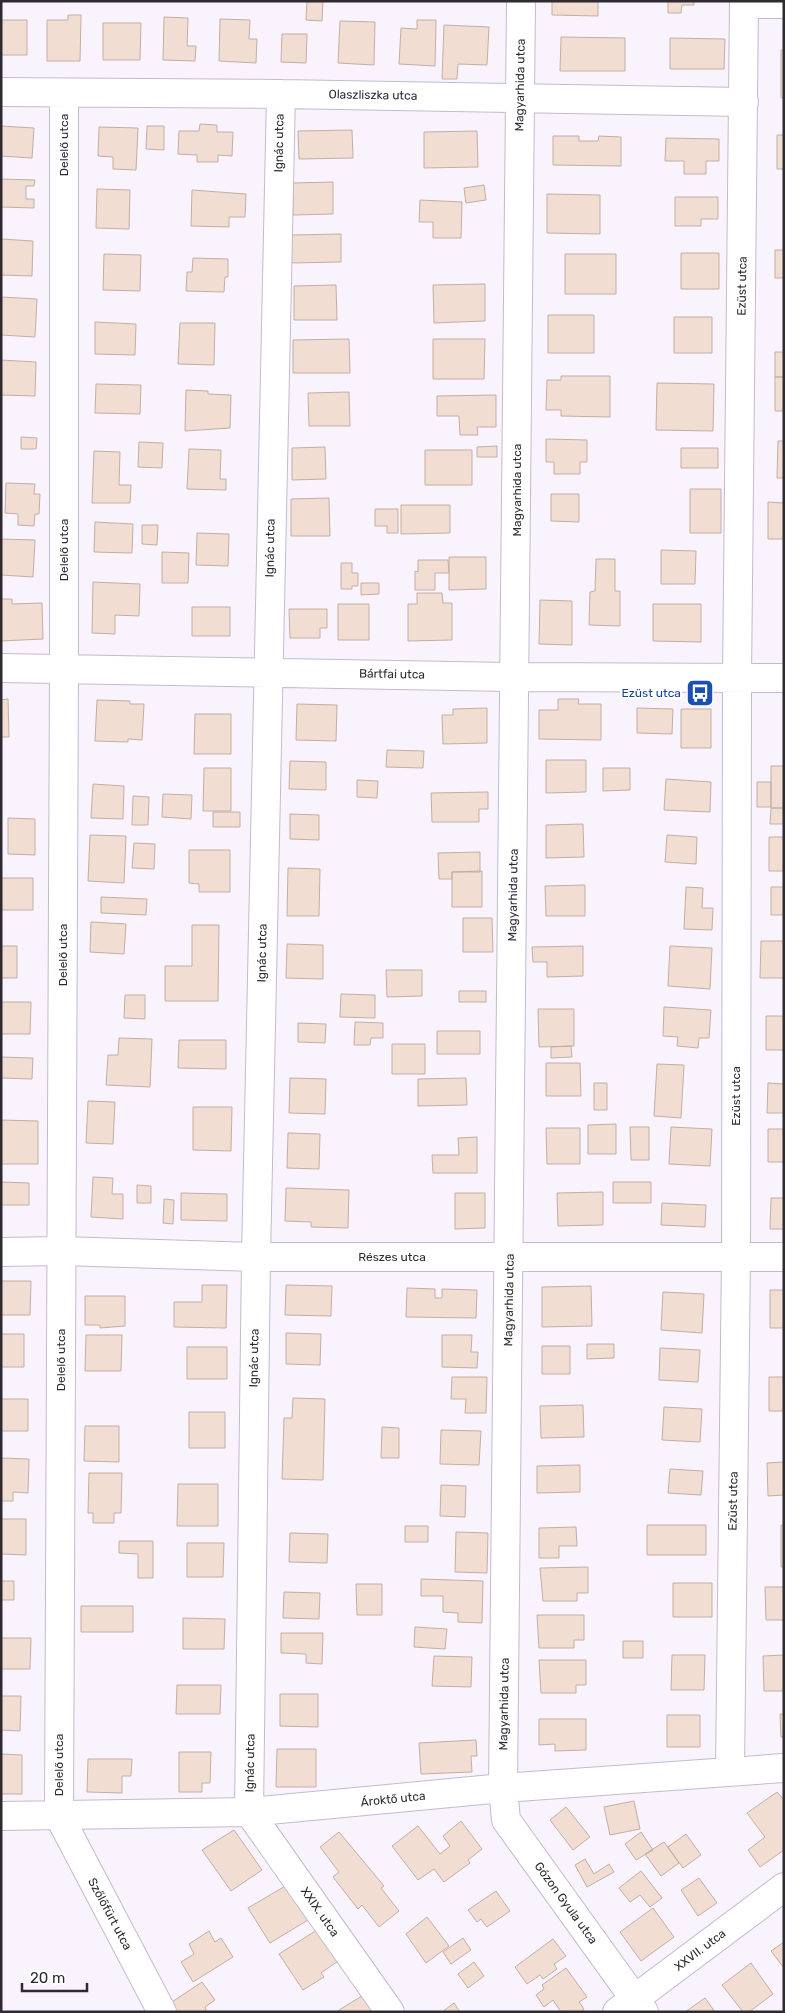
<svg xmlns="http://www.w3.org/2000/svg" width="785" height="2013" font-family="Rubik,sans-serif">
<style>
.building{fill:#f1ddd1;stroke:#c2afa4}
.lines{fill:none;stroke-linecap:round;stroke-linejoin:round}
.minor-casing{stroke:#c4bacc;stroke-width:30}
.minor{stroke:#fff;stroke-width:28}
.labels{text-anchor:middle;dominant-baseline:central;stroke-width:4.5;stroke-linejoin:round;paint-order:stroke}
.street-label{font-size:12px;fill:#2e2a31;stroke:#fff}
.transit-label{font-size:12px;fill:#164399;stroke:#fff;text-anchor:end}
</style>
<rect width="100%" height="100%" fill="#f9f3fe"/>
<!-- building -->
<path class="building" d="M307,1H323L322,21L306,20Z
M552,1H598V16L552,15Z
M668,1H694V5H682L681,13H668Z
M68,15H81L80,61H47V20H68Z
M164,17L188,18L187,46H196L195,61L163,60Z
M220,19L250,20L249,39H257L256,63L219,61Z
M1,20H27V55H1Z
M417,20H436L435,66L399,64L401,28L417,29Z
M340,21L375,22L374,65L338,63Z
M103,23H141L140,60H103Z
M444,25L489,27L487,65L458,64L457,79H442Z
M282,34H307L306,63L281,62Z
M561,37L625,38V71H560Z
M670,38L725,39L724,69H670Z
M781,50H784V98H781Z
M200,124L217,125V132H233L232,156L218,155V162H197V155L178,154L179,131H199Z
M1,126L34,128L32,158L1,156Z
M147,126H164V150L146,149Z
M99,127L138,128L136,170L113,169V157L98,156Z
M352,130L353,158L299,159L298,131Z
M477,131L478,167L424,168V132Z
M777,135H784V169H777Z
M553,136H579V141H598L599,136L621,137V166L553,165Z
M666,138L719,139V161H706V174H684V161H665Z
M1,179L35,180L34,186H26V199H34V208L1,207Z
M333,182V214L293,215V183Z
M484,185L486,200L466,203L464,188Z
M97,189L130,190L129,229L96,228Z
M192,190L246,194L245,217H229V227L191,226Z
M547,194L600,195V234L547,233Z
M675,197H718V219H701V226H675Z
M420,200L462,202L461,238H433V222H419Z
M341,234V262L291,263V235Z
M1,239L33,241L32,276L1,275Z
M775,250H784V278H775Z
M681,253H719V289H681Z
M104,254L141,255L140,291L103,290Z
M565,254H616V294H565Z
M193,258L228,259V277H225L224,292L186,291L187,272H192Z
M485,284V321L434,323L433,285Z
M336,285L337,320H294V286Z
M1,297L37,299L35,337L1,335Z
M548,315H594V353H548Z
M674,317H712V353H674Z
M95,322L136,324L135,355L95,354Z
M180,323H215L214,365L178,364Z
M349,339L350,373H293V340Z
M433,339H485L484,379H433Z
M775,352H784V377H775Z
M1,360L36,362L35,396L1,395Z
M561,376H610V417L561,416V410H546L547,380H561Z
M775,377H784V411H775Z
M657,383L714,384L713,431L656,430Z
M96,384L141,385L140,414L95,413Z
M186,390L208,391V394L231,395L230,428L185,431Z
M349,392L350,426H309L308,393Z
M496,395V427H477L478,435H460L459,416H437V396Z
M21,437L37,438L36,449H21Z
M546,439L587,440V462H580V474H554V462H546Z
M778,441H784V478H777Z
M139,442L163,443L162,468L138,467Z
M497,446V457H477V447Z
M325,447L326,479L292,480V448Z
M681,448H718V468H681Z
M189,449L221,450L220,479H226V490L187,489Z
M425,450H472V485H425Z
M94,451L120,452L119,485H131L130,503H92Z
M6,483L35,484L34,494H40L39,514H35L34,526L18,525V514L5,513Z
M690,489H721V533H690Z
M551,494H579V522L551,521Z
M329,498L330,536H291V499Z
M768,502L784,503V539H768Z
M401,505H450V533L401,534Z
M375,509H398V533H387V526H375Z
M95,522L133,524L132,553L94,552Z
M142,525H158L157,545L142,544Z
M197,533L229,534L228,566L196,565Z
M1,539L35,540L33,577L1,575Z
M661,550L696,551L695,584H661Z
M162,552L189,553L188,583H162Z
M449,557H486V589L449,590Z
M596,559H615V591H620V626L589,625L590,592L595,591Z
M418,560H448L449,573H435V590H415V571L418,572Z
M341,563H352V573H358V586H352V589H341Z
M93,582L140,584L139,616L115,615V634L92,633Z
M361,583H379V594L361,595Z
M417,593H442L443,603H452V640L408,641V604H417Z
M1,599H12V604L42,603L43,639L1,641Z
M540,600L572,601V645L539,644Z
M338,604H369V640H338Z
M653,604H701V642L653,641Z
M192,607H230V636H192Z
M289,609H327V628H320V638H290Z
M8,699L9,737H1V700Z
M558,699H579L578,704H601V740L539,739V710H558Z
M97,700L130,701V704H144L142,740L128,739V742L95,741Z
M297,704L337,705L336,741L296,740Z
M487,708V743L443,744L442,715H453V709Z
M637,708L673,709L672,734L637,733Z
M681,709H711V748H681Z
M195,714H231V754H194Z
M387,750L424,751L423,768L386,767Z
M546,760H586V792L546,793Z
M290,761L326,762V790L289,789Z
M771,766H784V808H771Z
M204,768H231V811H203Z
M603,768H630V790L603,791Z
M666,779L711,782L710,812L664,810Z
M357,780L378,781L377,798L357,797Z
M757,782H771V807H757Z
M93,784L124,786L123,819L91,818Z
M488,792V809H479V822H432L431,793Z
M163,794L192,795L191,819L162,817Z
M133,796L149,797L148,825H132Z
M771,808H784V824H770Z
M213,812H240V827H213Z
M290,814L319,815V840L290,839Z
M8,818L35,819V855L8,854Z
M583,824L584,857L546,858V825Z
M90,835L126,836L124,883L88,881Z
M667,835L697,837L696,864L665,862Z
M769,837H784V871H769Z
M134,843L155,844L154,869L132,868Z
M189,850H230V892H199V884L189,883Z
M480,852V872H452V879H439L438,853Z
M288,868L320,869L319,916H287Z
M482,871V907H452V872Z
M1,878H33V910H1Z
M585,885V916H546L545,886Z
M686,887L703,888L702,908H713L712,930L684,929Z
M771,887H784V915H771Z
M101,897L147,899L146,915L101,913Z
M463,918H492L493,952H463Z
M91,922L126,924L124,954L90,952Z
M192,925H219L218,1001H165V966H192Z
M761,941H784V978H760Z
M287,944L323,945V979L286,978Z
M1,946H17V978H1Z
M583,946V976L547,977V962H533L532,947Z
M670,946L712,948L710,989L668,986Z
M386,970H422V996L387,997Z
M459,991H486V1002H459Z
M341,994L375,995V1018L340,1017Z
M125,995H145V1019L124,1018Z
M1,1002H31L30,1034H1Z
M664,1007L711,1010L709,1038H699L698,1048L677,1046L678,1037L663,1036Z
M538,1009H574V1046L539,1047Z
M766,1016H784V1050H766Z
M355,1022L383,1023V1038H371L370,1045H354Z
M298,1023L326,1024L325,1043L298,1042Z
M437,1031H480V1054H437Z
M119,1038L152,1039L150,1087L106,1085L108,1055H118Z
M179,1040H226V1069L178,1068Z
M392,1044H425V1074H392Z
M571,1046L572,1057L551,1058V1047Z
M1,1057L33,1058L32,1079L1,1078Z
M546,1063H580L581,1096H546Z
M657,1064L684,1065L681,1118L654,1116Z
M290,1078L326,1079L325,1114L289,1113Z
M466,1078L467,1105L418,1106V1079Z
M594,1083H607V1110H594Z
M768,1083L784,1084V1113H767Z
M88,1101L115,1102L113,1144L86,1143Z
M193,1107H232L231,1151L193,1150Z
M1,1120L38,1121V1164H1Z
M616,1124V1154H588V1125Z
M630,1127H649V1160H631Z
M671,1127L712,1129L710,1166L669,1164Z
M546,1128H580V1164H547Z
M768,1129H784V1162H768Z
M288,1133L320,1134L319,1169L287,1168Z
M477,1137V1173H433L432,1155H459L458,1138Z
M93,1177L113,1178L112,1194H123V1219L91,1217Z
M1,1182L29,1183V1205H1Z
M613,1182H651V1203H613Z
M137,1185L151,1186V1203H137Z
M286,1188L349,1190L348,1228L311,1227V1222L285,1221Z
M603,1192V1225L558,1226L557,1193Z
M181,1193L227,1194V1221L181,1220Z
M455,1193H485V1228L455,1229Z
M771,1198H784V1229H770Z
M164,1199L174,1200L173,1224L163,1223Z
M662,1203L706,1205L705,1227L661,1225Z
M1,1281H31L30,1315H1Z
M202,1285H227L226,1328L174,1327V1302H202Z
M286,1285L332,1286L331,1316L285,1315Z
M591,1286L592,1326L542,1327V1287Z
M407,1288L435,1289V1298H442V1289L477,1290L476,1318L406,1317Z
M770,1290H784V1328H770Z
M663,1292L704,1294L702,1333L661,1330Z
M85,1296H125V1326L100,1328V1325H85Z
M286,1333L321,1334L320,1365L286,1364Z
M1,1334H24V1367H1Z
M86,1335H122L121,1371H85Z
M442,1335H472L471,1352H478L477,1368L442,1367Z
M587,1344H614V1358L587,1359Z
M542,1346H570V1374H542Z
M187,1347H227V1379H187Z
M660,1348L700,1350L698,1382L659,1380Z
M452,1377H487L486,1413H465L466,1399H451Z
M769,1377H784V1411H769Z
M293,1398L325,1399L323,1480L282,1479L284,1418H292Z
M1,1399H28V1431H1Z
M583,1405L584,1437L541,1438L540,1406Z
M664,1407L702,1409L700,1442L662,1440Z
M189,1412H225V1448H189Z
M85,1426H119V1462L84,1461Z
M382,1427L399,1428V1458H381Z
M441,1430L481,1431L479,1465L440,1464Z
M1,1458L29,1459L28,1493L13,1492V1501H1Z
M784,1462V1495L768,1496L767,1463Z
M580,1465V1492L537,1493V1466Z
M670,1469L703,1471L701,1495L668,1493Z
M89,1473H122L121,1513H114V1523H93V1513H88Z
M178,1484H218V1526H177Z
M441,1485L466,1486L465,1517L440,1516Z
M1,1519H26V1555L1,1554Z
M647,1525H706V1555H647Z
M781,1525H784V1567H781Z
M405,1526H428V1542H405Z
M576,1527L577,1546H559V1558H539V1528Z
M456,1532L488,1533L487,1573L455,1572Z
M290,1533L328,1534L327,1563L289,1562Z
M119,1541H153V1578H138V1554L119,1553Z
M187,1543H224L223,1577H187Z
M588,1567V1593H577V1601H543L540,1568Z
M421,1579L483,1581L482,1623L458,1622V1613L443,1612V1596H421Z
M1,1581H14V1600H1Z
M673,1583H712V1617H673Z
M356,1584H382V1615H357Z
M765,1587H784V1620H766Z
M284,1592L320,1593L319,1619L283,1618Z
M81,1606H133V1632H81Z
M537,1615H584V1640H574V1648H539Z
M183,1618L225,1619L224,1649H183Z
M415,1627L447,1629L445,1649L414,1647Z
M281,1633H323L322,1664L306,1663V1654L281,1653Z
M1,1638H31L30,1669H1Z
M623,1641H643V1658H623Z
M672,1655H705L704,1690H671Z
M784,1655V1691H764L763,1656Z
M434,1656L472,1657L471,1687L432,1686Z
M539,1660H586V1685H576V1693H541Z
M177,1685H221L220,1714H176Z
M280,1694H318V1727L280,1726Z
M1,1696H21L20,1731L1,1730Z
M780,1714H784V1737H781Z
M667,1715H700V1747H667Z
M539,1719H586V1750L555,1751V1744L539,1745Z
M476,1740L477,1756H471L472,1772L421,1774L419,1743Z
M277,1749H316V1787H276Z
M179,1752H211L210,1783H202V1792H179Z
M1,1754L22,1755V1794H1Z
M88,1759H132L131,1776H122V1793L87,1792Z
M777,1792L784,1800V1850L760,1867L748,1850L765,1837L747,1813Z
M634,1801L640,1829L610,1835L604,1807Z
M566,1807L590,1837L573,1850L550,1820Z
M461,1821L482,1849L468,1860L470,1863L444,1882L434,1869L418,1880L392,1846L418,1826L440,1854L450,1846L443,1836Z
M234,1830L262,1870L231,1891L202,1850Z
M339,1832L384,1886L381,1888L399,1911L379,1927L362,1905L358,1909L333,1877L339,1872L320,1847Z
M641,1832L653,1850L636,1860L625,1844Z
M686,1834L701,1855L683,1868L668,1847Z
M664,1842L679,1863L661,1876L645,1854Z
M585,1859L594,1874L609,1864L614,1872L587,1887L575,1865Z
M641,1871L662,1898L650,1907L640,1895L630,1902L619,1888Z
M699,1878L717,1903L698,1916L681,1890Z
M287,1885L308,1920L270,1943L248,1908Z
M496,1891L510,1911L487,1927L481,1919L477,1922L468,1910Z
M653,1908L674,1937L641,1961L620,1932Z
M427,1917L449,1946L426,1963L406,1934Z
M317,1930L338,1961L321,1973L324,1977L303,1990L279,1954Z
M209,1931L215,1942L221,1938L233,1957L193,1982L181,1962L194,1954L189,1944Z
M463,1938L471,1950L451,1964L443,1952Z
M553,1939L566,1956L554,1964L557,1969L543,1979L540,1975L527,1984L515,1967Z
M784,1942V1968L771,1951Z
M474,1962L484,1976L468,1988L458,1974Z
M751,1963L773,1994L749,2012H743L722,1985Z
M566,1968L587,1997L579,2002L584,2009L581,2012H561L553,2000L544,2007L536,1995L544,1989L542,1985Z
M202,1982L215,2000L205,2007L207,2012H174L169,2004Z
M365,1994L377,2012H336Z
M705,1998L715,2012H685Z
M454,2003L460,2012H442Z"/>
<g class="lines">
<!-- minor casing -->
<g class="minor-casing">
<path id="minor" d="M521,1L503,1788L506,1820L644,2012
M744,4H784
M1,92L281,94L744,102
M64,93V668L59,1816L162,2012
M281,94L256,1257L249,1812L390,2012
M1,668L516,677L784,678
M1,1252L61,1251L256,1257H784
M730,1771L736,1257L737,679L744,1
M1,1816L249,1812L503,1788L784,1768
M617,2012L784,1887"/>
</g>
<!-- minor -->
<use href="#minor" class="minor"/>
</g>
<!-- icons -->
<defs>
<g id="bus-square" transform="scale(1.4375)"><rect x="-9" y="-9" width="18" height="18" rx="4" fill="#1a4fb4" stroke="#fff"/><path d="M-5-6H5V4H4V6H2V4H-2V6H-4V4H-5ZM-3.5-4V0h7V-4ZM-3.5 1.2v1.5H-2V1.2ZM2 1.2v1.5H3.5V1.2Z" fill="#fff"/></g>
</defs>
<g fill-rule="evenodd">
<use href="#bus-square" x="700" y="693"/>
</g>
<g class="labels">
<!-- street labels -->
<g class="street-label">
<text transform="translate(520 85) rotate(-89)">Magyarhida utca</text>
<text transform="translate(373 95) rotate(1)">Olaszliszka utca</text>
<text transform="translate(279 143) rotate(-89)">Ignác utca</text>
<text transform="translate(64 145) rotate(-90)">Delelő utca</text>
<text transform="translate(742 286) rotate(-89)">Ezüst utca</text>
<text transform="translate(517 490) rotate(-90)">Magyarhida utca</text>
<text transform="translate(270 548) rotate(-89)">Ignác utca</text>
<text transform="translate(64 550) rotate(-90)">Delelő utca</text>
<text transform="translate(392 674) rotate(1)">Bártfai utca</text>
<text transform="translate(513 895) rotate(-89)">Magyarhida utca</text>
<text transform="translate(262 953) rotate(-89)">Ignác utca</text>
<text transform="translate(63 955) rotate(-90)">Delelő utca</text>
<text transform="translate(736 1096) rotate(-90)">Ezüst utca</text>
<text x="392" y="1257">Részes utca</text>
<text transform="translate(509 1300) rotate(-89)">Magyarhida utca</text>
<text transform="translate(254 1358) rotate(-89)">Ignác utca</text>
<text transform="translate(61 1360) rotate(-90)">Delelő utca</text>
<text transform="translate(733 1501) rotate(-89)">Ezüst utca</text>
<text transform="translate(504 1704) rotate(-89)">Magyarhida utca</text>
<text transform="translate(250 1763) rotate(-89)">Ignác utca</text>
<text transform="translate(59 1765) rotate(-90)">Delelő utca</text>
<text transform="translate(393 1799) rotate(-6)">Ároktő utca</text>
<text transform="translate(566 1903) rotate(54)">Gózon Gyula utca</text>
<text transform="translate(320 1912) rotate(55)">XXIX. utca</text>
<text transform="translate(110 1914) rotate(62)">Szőlőfürt utca</text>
<text transform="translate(700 1950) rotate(-37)">XXVII. utca</text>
</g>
<!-- transit labels -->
<g class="transit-label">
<text x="681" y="693">Ezüst utca</text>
</g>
</g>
<!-- border -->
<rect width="785" height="2013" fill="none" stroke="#2e2a31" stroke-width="5"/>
<!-- scale -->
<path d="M22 1983v8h65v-8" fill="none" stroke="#2e2a31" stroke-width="2.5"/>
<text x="30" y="1983" font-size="15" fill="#2e2a31" stroke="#ffffff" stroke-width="4" paint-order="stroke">20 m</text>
</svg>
